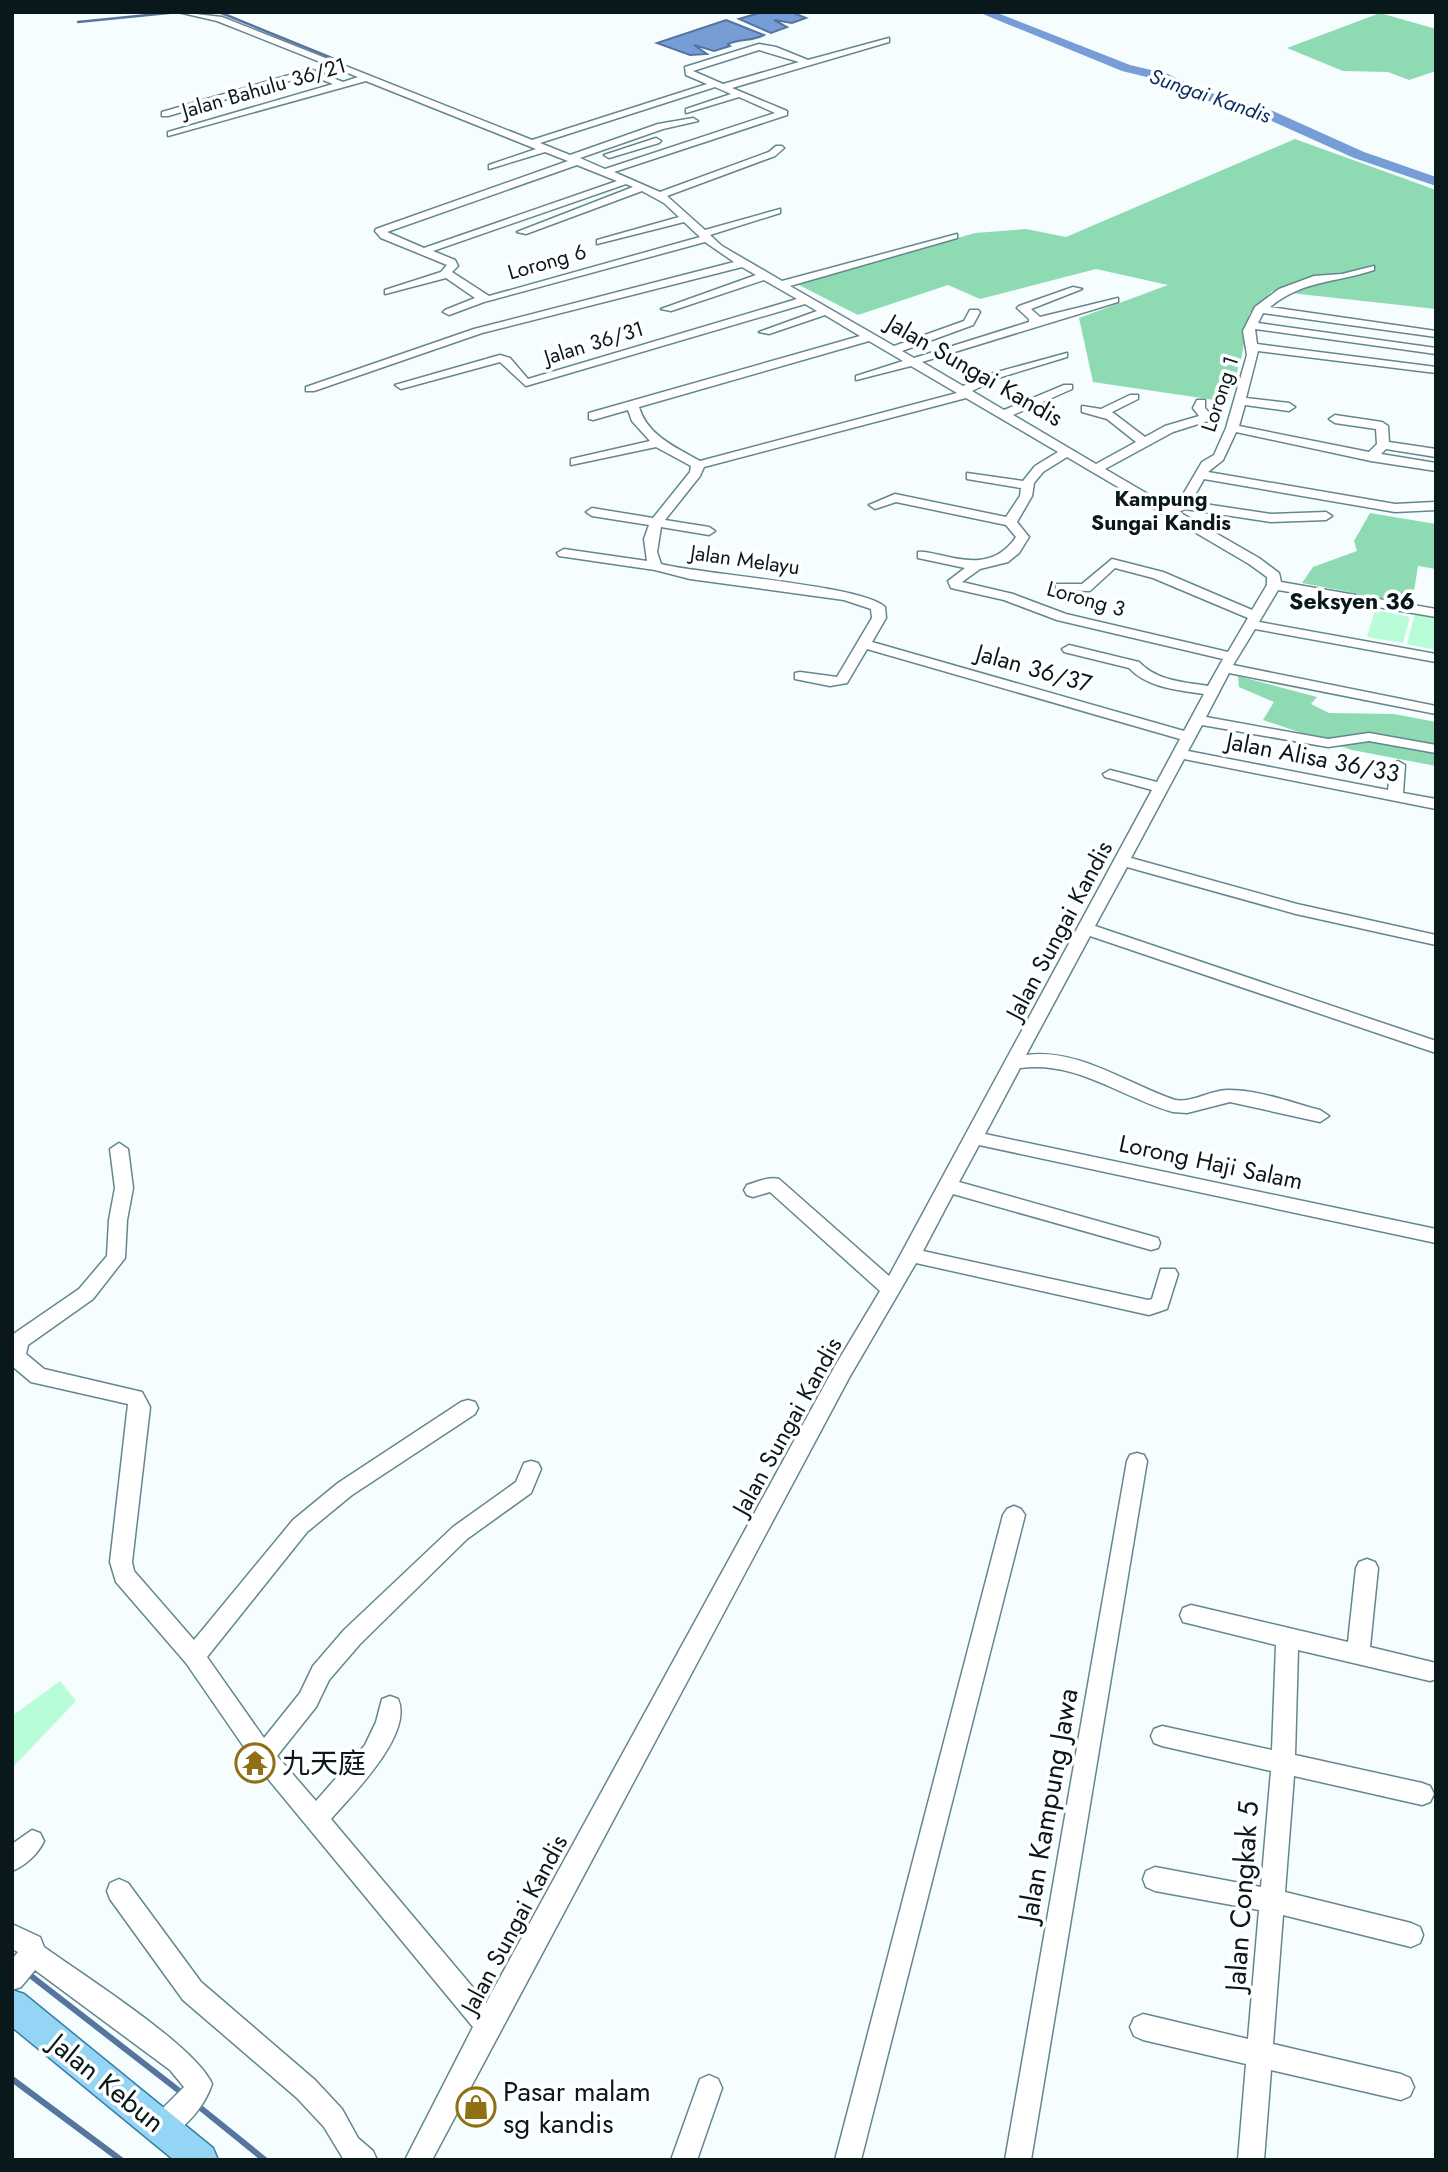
<svg xmlns="http://www.w3.org/2000/svg" width="1448" height="2172" font-family="Jost,'Noto Sans SC',sans-serif">
<style>
.green{fill:#b8fcd8}
.forest{fill:#8edbb3}
.water{fill:#769dd6;stroke:#55759e;stroke-width:2}
.lines{fill:none;stroke-linecap:round;stroke-linejoin:round}
.stream-far1{stroke:#55759e;stroke-width:2.5}
.stream{stroke:#55759e;stroke-width:6}
.river{fill:#769dd6;fill-rule:evenodd}
.minor-casing{stroke:#64878e;stroke-width:3}
.major-casing{stroke:#357fa3;stroke-width:3}
.minor{fill:#fff;fill-rule:evenodd}
.major{fill:#94d4f4;fill-rule:evenodd}
.labels{text-anchor:middle;dominant-baseline:central;stroke-width:7;stroke-linejoin:round;paint-order:stroke}
.far-street-label{font-size:21px;fill:#09181a;stroke:#fff}
.far-water-label{font-size:21px;font-style:italic;fill:#072c5f;stroke:#fff}
.far-neighbourhood-label{font-size:21px;font-weight:bold;fill:#09181a;stroke:#fff}
.far-quarter-label{font-size:23px;font-weight:bold;fill:#09181a;stroke:#fff}
.street-label{font-size:24px;fill:#09181a;stroke:#fff}
.near-poi-label{font-size:28px;fill:#09181a;stroke:#fff;text-anchor:start}
.near-street-label{font-size:28px;fill:#09181a;stroke:#fff}
</style>
<rect width="100%" height="100%" fill="#f5fdfe"/>
<!-- green -->
<path class="green" d="M1375,610L1410,617L1403,643L1367,637Z
M1415,613L1436,617V650L1407,644Z
M60,1681L76,1701L14,1766L12,1716Z"/>
<!-- forest -->
<path class="forest" d="M1380,13L1436,29V71L1409,80L1388,72L1343,71L1287,48Z
M1295,139L1436,190V309L1272,291L1249,314L1242,355L1228,402L1093,382L1079,318L1168,285L1096,269L980,299L948,285L858,315L797,284L975,233L1026,229L1066,237Z
M1370,513L1436,524V569L1418,566L1412,604L1302,583L1313,567L1357,551L1354,541Z
M1238,676L1317,697L1311,704L1329,713L1394,714L1436,722V766L1352,750L1263,720L1274,702L1239,687Z"/>
<!-- water -->
<path class="water" d="M762,12H791L806,18L792,23L774,20L787,27L771,33L739,19Z
M726,20L764,35C753,41 739,39 728,44L730,46L714,51L694,45L707,54L690,55L657,43Z"/>
<g class="lines">
<!-- stream-far1 -->
<path class="stream-far1" d="M219,12L344,63
M78,22L178,12"/>
<!-- stream -->
<path class="stream" d="M26,1972L182,2093
M12,2079L121,2160
M197,2105L265,2160"/>
<!-- river -->
<path class="river" d="M978,12H995L1130,65L1168,74L1201,90L1273,111L1364,152L1436,177V186L1354,158L1263,117L1191,96L1159,80L1122,71Z"/>
<!-- minor casing -->
<g class="minor-casing">
<path id="minor" d="M178,12L222,17L532,140L707,84L686,75L685,67L759,44L776,47L808,60L889,38V42L732,88L787,111V115L614,172L660,192L769,152L776,146H782L784,148L775,156L667,196L705,230L780,209V213L710,235L722,246L782,281L957,234V238L790,286L894,346L964,321L970,310H978L980,312L973,325L902,351L914,358L1029,322V319L1017,308L1019,306L1073,287L1082,289L1031,309L1040,317L1118,298V302L922,362L963,386L990,374L1067,353V357L998,378L972,391L1004,410L1064,385H1072V389L1013,415L1096,464L1136,442L1107,419L1082,412V406L1101,409L1130,395H1138V399L1112,412L1145,437L1165,426L1199,416L1193,408L1197,400H1205V408L1213,417L1211,420L1173,432L1105,469L1170,507L1178,503L1202,462L1214,455L1226,428L1247,355L1243,331L1255,307L1279,289L1314,276L1342,274L1374,266V270C1335,283 1303,280 1270,307L1436,331V337L1263,313L1258,323L1436,348V354L1255,329L1257,344L1436,367V373L1258,351L1246,398L1289,403L1295,407L1289,411L1245,405L1239,426L1369,452L1377,444L1376,429L1335,423L1329,419L1335,415L1382,422L1388,426L1389,442L1436,449V457L1386,449L1381,454L1436,463V471L1371,461L1236,432L1223,460L1208,472L1395,504L1435,502L1436,510L1395,512L1204,479L1191,502L1271,514L1326,512L1332,516L1326,520L1271,522L1185,509L1179,512L1259,558L1279,573L1281,582L1436,609V617L1278,590L1259,622L1436,654V662L1255,629L1233,665L1436,706V714L1229,673L1206,717L1328,739L1369,733L1436,745V753L1369,741L1328,747L1202,725L1188,751L1388,790L1391,765L1398,761L1405,765L1403,793L1436,799V809L1184,759L1131,858L1297,904L1436,935V945L1296,914L1127,867L1095,926L1436,1041V1053L1090,936L1026,1055C1079,1048 1127,1084 1175,1100C1193,1103 1210,1090 1228,1090C1259,1090 1290,1102 1320,1110L1329,1116L1320,1122L1230,1102L1187,1113L1173,1112C1121,1097 1076,1060 1020,1068L985,1134L1436,1229V1243L979,1145L959,1182L1151,1236L1158,1238L1160,1243L1158,1248L1151,1250L953,1194L923,1251L1148,1300L1152,1299L1161,1269H1175L1178,1274L1167,1309L1149,1315L916,1263L849,1378L432,2160H405L473,2027L255,1763L186,1663L116,1582L110,1562L128,1404L31,1382L12,1366V1335L79,1289L107,1256L109,1220L115,1188L110,1149L119,1143L128,1149L133,1188L127,1220L125,1258L93,1299L28,1345L26,1354L44,1369L142,1392L150,1407L132,1562L134,1571L194,1640L293,1520L338,1483L461,1402L468,1400L475,1402L478,1408L475,1414L352,1495L307,1532L207,1657L264,1738L300,1693L313,1666L344,1630L453,1527L516,1482L524,1463L531,1461L538,1463L541,1469L531,1493L467,1539L360,1644L329,1680L316,1707L277,1756L316,1801L365,1745L376,1722L382,1699L390,1696L398,1699C414,1734 352,1795 331,1819L486,2003L835,1366L880,1291L770,1192L753,1197L747,1195L744,1190L747,1185C757,1182 769,1176 779,1179L889,1276L1152,790L1105,777L1103,774L1110,770L1157,782L1180,739L867,649L847,683L830,686L795,679V673L800,672L837,677L872,618L871,609L844,600L690,579L655,570L559,556L557,553L564,549L647,561L644,539L649,525L592,516L586,512L592,508L653,518L690,472L691,466L656,447L571,465V459L650,441L632,421L628,410L593,420L589,419V413L860,336L825,315L769,334L759,332L817,311L805,304L526,386L500,362L401,389L395,385L500,355L510,358L528,379L797,299L764,280L671,311L661,309L756,275L742,267L482,333L314,391H306V387L474,329L734,262L705,242L484,302L449,315L443,312L445,310L475,298L446,278L385,294V290L441,272L447,265L381,238L375,231L376,229L568,161L545,152L489,169V165L536,149L366,81L168,136V132L333,84L310,75L168,116H162V112L310,69L343,82L358,77L217,21ZM759,50L799,62L723,84L693,71ZM715,87L731,94L686,109V113L739,97L775,113L605,169L580,158L663,129L698,121L693,118L658,124L570,155L540,143ZM577,165L617,181L424,248L387,232ZM626,184L633,187L517,232L526,234L642,191L664,203L679,217L597,240V244L684,222L700,237L489,296L452,272L458,266L455,260L433,251ZM869,341L903,361L856,376V380L911,366L957,393L700,461C675,447 647,435 639,407ZM966,398L1058,452L1035,466L1023,481L967,473V479L1021,488L1020,496L1006,517L895,494L869,505L875,509L896,502L1006,525L1016,537C997,565 971,563 940,555C933,554 926,551 918,552V558L965,568L948,581L951,588L1004,600L1057,620L1223,659L1208,686C1184,682 1157,681 1139,662L1069,645L1062,649L1064,652L1129,668C1148,688 1178,690 1204,694L1184,731L872,642L886,618L885,607C861,585 705,575 661,564L657,552L661,527L709,535L715,531L709,527L665,520L700,476L704,467ZM1067,457L1249,564L1267,577V585L1252,610L1163,572L1112,559L1082,584H1056V590L1090,591L1115,568L1153,578L1248,618L1228,652L1066,614L1013,594L962,582L980,569L1008,562L1019,553L1029,537L1017,522L1032,496L1034,483L1043,472Z
M656,138L661,141L659,143L609,158L604,155Z
M1137,1453L1144,1455L1147,1461L1031,2160H1005L1127,1461L1130,1455Z
M1014,1506L1021,1509L1025,1515L861,2160H835L1003,1515L1007,1509Z
M1367,1559L1375,1562L1378,1568L1370,1647L1436,1663V1679L1430,1681L1298,1650L1295,1755L1422,1783L1430,1786L1434,1794L1430,1802L1422,1805L1294,1776L1285,1892L1411,1923L1420,1927L1423,1935L1420,1943L1411,1947L1283,1915L1273,2044L1401,2074L1410,2078L1414,2087L1410,2096L1401,2100L1271,2070L1264,2160H1238L1246,2064L1143,2040L1134,2036L1130,2027L1134,2018L1143,2014L1248,2039L1259,1910L1155,1891L1146,1887L1143,1879L1146,1871L1155,1867L1261,1887L1271,1771L1162,1746L1154,1743L1151,1736L1154,1729L1162,1726L1272,1750L1276,1645L1183,1622L1180,1615L1183,1608L1191,1605L1348,1642L1356,1568L1359,1562Z
M32,1830L40,1833L44,1841C38,1854 25,1866 12,1871V1844Z
M119,1879L128,1883L201,1982L315,2080L342,2109L358,2138L373,2151L377,2160H344L324,2127L297,2098L183,2000L110,1899L107,1891L110,1883Z
M12,1924L40,1937L44,1947C81,1974 196,2046 212,2084C205,2106 184,2131 162,2140L153,2136L149,2127L153,2118L184,2087L170,2070L35,1970L21,1987L12,1990V1959L18,1952L12,1949Z
M709,2075L718,2079L722,2088L697,2160H671L700,2079Z"/>
</g>
<!-- major casing -->
<g class="major-casing">
<path id="major" d="M12,1990L24,1994L213,2148L218,2160H174L12,2027Z"/>
</g>
<!-- minor -->
<use href="#minor" class="minor"/>
<!-- major -->
<use href="#major" class="major"/>
</g>
<!-- icons -->
<defs>
<g id="temple-ring" transform="scale(2.0125)"><circle r="9.5" fill="#fff" stroke="#8f7014" stroke-width="1.5"/><path d="M0-6L5-2H3V0L6.5 2.5H4V6H1.5V3h-3V6H-4V2.5H-6.5L-3 0V-2H-5Z" fill="#8f7014"/></g>
<g id="shop-ring" transform="scale(2.0125)"><circle r="9.5" fill="#fff" stroke="#8f7014" stroke-width="1.5"/><path d="M-5-2.5h2.3a2.7 3.5 0 0 1 5.4 0H5L5.5 6h-11ZM-1.5-2.5h3a1.5 2.3 0 0 0-3 0Z" fill="#8f7014"/></g>
</defs>
<g fill-rule="evenodd">
<use href="#temple-ring" x="255" y="1763"/>
<use href="#shop-ring" x="476" y="2107"/>
</g>
<g class="labels">
<!-- far-street labels -->
<g class="far-street-label">
<text transform="translate(264 88) rotate(-16)">Jalan Bahulu 36/21</text>
<text transform="translate(547 262) rotate(-16)">Lorong 6</text>
<text transform="translate(594 343) rotate(-17)">Jalan 36/31</text>
<text transform="translate(1220 394) rotate(-72)">Lorong 1</text>
<text transform="translate(745 560) rotate(8)">Jalan Melayu</text>
<text transform="translate(1086 599) rotate(16)">Lorong 3</text>
</g>
<!-- far-water labels -->
<g class="far-water-label">
<text transform="translate(1210 96) rotate(19)">Sungai Kandis</text>
</g>
<!-- far-neighbourhood labels -->
<g class="far-neighbourhood-label">
<text x="1161" y="499">Kampung<tspan x="1161" dy="24">Sungai Kandis</tspan></text>
</g>
<!-- far-quarter labels -->
<g class="far-quarter-label">
<text x="1352" y="601">Seksyen 36</text>
</g>
<!-- street labels -->
<g class="street-label">
<text transform="translate(975 370) rotate(30)">Jalan Sungai Kandis</text>
<text transform="translate(1034 668) rotate(16)">Jalan 36/37</text>
<text transform="translate(1313 757) rotate(11)">Jalan Alisa 36/33</text>
<text transform="translate(1059 930) rotate(-62)">Jalan Sungai Kandis</text>
<text transform="translate(1211 1162) rotate(12)">Lorong Haji Salam</text>
<text transform="translate(787 1426) rotate(-61)">Jalan Sungai Kandis</text>
<text transform="translate(514 1924) rotate(-62)">Jalan Sungai Kandis</text>
</g>
<!-- near-poi labels -->
<g class="near-poi-label">
<text x="282" y="1763">九天庭</text>
<text x="503" y="2091">Pasar malam<tspan x="503" dy="32">sg kandis</tspan></text>
</g>
<!-- near-street labels -->
<g class="near-street-label">
<text transform="translate(1048 1805) rotate(-80)">Jalan Kampung Jawa</text>
<text transform="translate(1242 1896) rotate(-86)">Jalan Congkak 5</text>
<text transform="translate(107 2083) rotate(39)">Jalan Kebun</text>
</g>
</g>
<!-- border -->
<rect width="1448" height="2172" fill="none" stroke="#09181a" stroke-width="28"/>
</svg>
